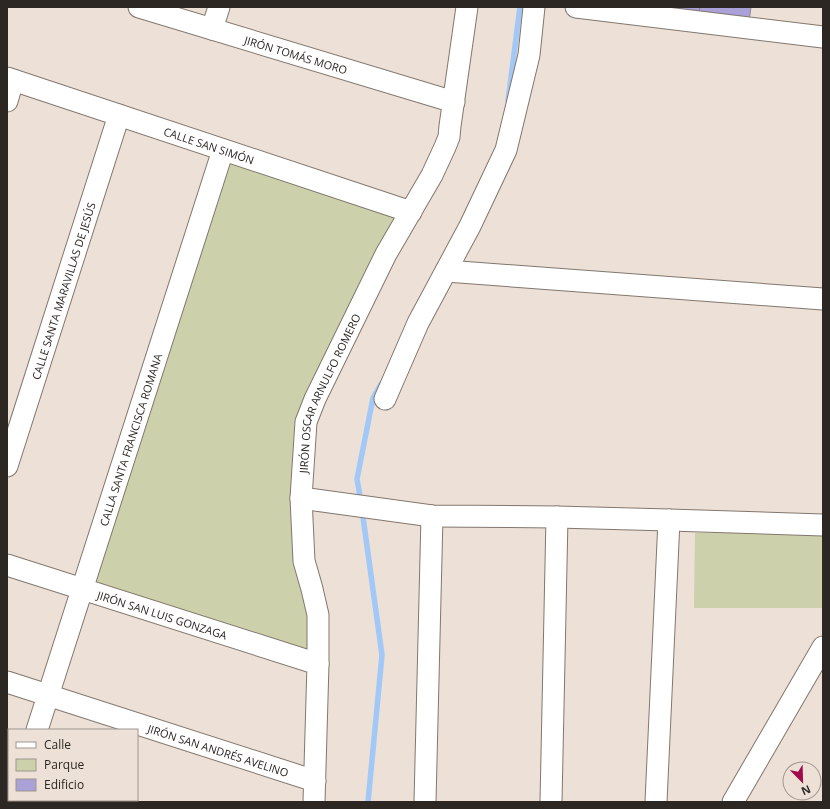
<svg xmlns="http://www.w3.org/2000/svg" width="830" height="809" font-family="'Open Sans',sans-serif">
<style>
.green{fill:#ccd1ab}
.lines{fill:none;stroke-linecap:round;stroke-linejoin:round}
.stream{stroke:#a2c8f7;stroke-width:5.5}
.building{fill:#a9a1d7;stroke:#8d8b98}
.minor-casing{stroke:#82776e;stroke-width:23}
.minor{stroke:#fff;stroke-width:21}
.labels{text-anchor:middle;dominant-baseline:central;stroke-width:3;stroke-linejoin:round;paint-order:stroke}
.street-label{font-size:11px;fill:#2c2723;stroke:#ede0d6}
</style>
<rect width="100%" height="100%" fill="#ede0d6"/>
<!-- green -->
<path class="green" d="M231,162L396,215L306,392L300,408L297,427L292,546L299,582L308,610L309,653L93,586Z
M695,533H823V608H694Z"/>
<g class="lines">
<!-- stream -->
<path class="stream" d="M508,101L520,7
M361,502L357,479L373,398L381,384
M362,510L382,655L368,802"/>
</g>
<!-- building -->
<path class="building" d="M627,7H700L698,16Z
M700,7H751L749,22L698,16Z"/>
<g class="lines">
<!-- minor casing -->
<g class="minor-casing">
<g id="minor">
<path id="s1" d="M139,7L454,102"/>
<path d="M576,7L823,37"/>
<path d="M212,29L219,7"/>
<path id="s2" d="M7,78L411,212"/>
<path d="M7,101L13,80"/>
<path d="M446,271L823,299"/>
<path d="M385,399L418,323L470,226L506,150L529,55L534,7"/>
<path id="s3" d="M7,466L119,115"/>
<path d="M301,498L432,516L557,517L669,520L823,525"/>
<path id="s4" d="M7,565L318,664"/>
<path id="s5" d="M7,682L315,781"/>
<path id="s6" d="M37,730L223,150"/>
<path d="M15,800L21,802"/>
<path id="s7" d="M314,802L318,664V615L312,589L304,561L301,498L306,422L315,399L386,254L432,175L445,147L449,137L450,126L467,7"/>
<path d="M425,802L432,516"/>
<path d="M551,802L557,517"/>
<path d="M656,802L669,520"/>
<path d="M733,802L823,647"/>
</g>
</g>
<!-- minor -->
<use href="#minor" class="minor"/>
</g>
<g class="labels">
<!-- street labels -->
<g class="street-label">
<text stroke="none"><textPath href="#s1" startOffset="164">JIRÓN TOMÁS MORO</textPath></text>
<text stroke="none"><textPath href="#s2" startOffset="213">CALLE SAN SIMÓN</textPath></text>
<text stroke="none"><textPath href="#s3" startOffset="184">CALLE SANTA MARAVILLAS DE JESÚS</textPath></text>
<text stroke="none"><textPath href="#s7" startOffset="416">JIRÓN OSCAR ARNULFO ROMERO</textPath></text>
<text stroke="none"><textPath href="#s6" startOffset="305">CALLA SANTA FRANCISCA ROMANA</textPath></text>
<text stroke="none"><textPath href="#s4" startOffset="163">JIRÓN SAN LUIS GONZAGA</textPath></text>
<text stroke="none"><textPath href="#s5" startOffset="222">JIRÓN SAN ANDRÉS AVELINO</textPath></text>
</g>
</g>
<!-- border -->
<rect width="830" height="809" fill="none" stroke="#2c2723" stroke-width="16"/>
<!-- legend -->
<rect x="8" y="729" width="130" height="72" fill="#ede0d6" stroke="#a0968e"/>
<rect x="16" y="742" width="20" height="6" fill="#ffffff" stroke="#a0968e"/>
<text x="44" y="749" font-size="12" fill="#2c2723">Calle</text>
<rect x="16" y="759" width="20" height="12" fill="#ccd1ab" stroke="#a0968e"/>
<text x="44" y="769" font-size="12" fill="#2c2723">Parque</text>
<rect x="16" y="779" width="20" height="12" fill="#a9a1d7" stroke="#a0968e"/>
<text x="44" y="789" font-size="12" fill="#2c2723">Edificio</text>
<!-- north arrow -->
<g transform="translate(802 781) rotate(157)"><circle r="19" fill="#ede0d6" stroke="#a0968e"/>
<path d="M0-3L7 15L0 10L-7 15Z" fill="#a1094c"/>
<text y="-6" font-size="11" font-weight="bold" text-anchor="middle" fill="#2c2723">N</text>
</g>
</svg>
